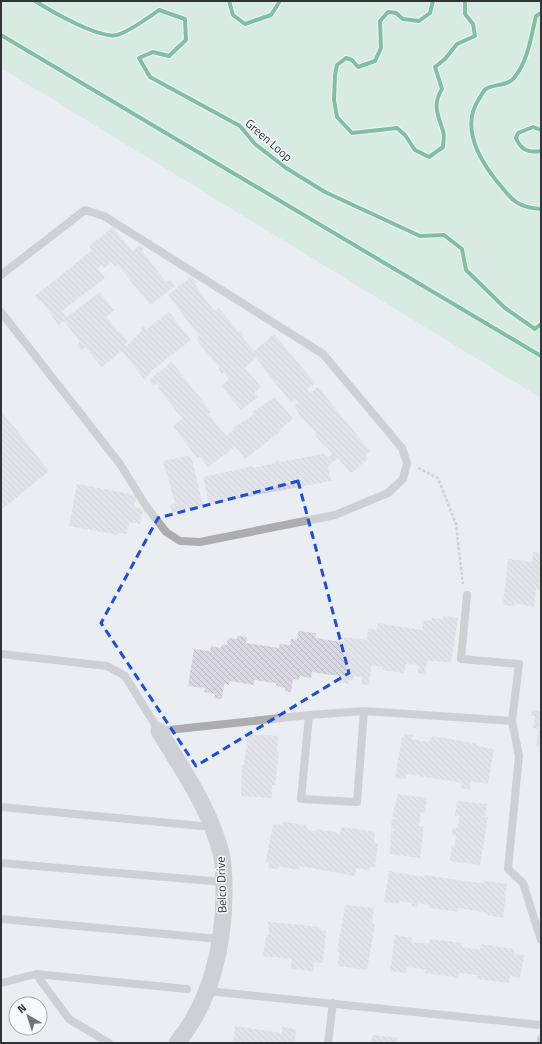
<svg xmlns="http://www.w3.org/2000/svg" width="542" height="1044" font-family="'Titillium Web',sans-serif">
<style>
.green{fill:#c3e9d1}
.building{fill:url(#building-back-hatch)}
.lines{fill:none;stroke-linecap:round;stroke-linejoin:round}
.path{stroke:#aeafb1;stroke-width:2.5;stroke-dasharray:3 2;stroke-linecap:butt}
.lane{stroke:#aeadae;stroke-width:8}
.street{stroke:#aeadae;stroke-width:17}
.cycleway-casing{stroke:#f6faff;stroke-width:6}
.cycleway{stroke:#00873e;stroke-width:4}
.marked{fill:none;stroke:#1d4ed8;stroke-width:3;stroke-dasharray:8 5;stroke-linejoin:round}
.labels{text-anchor:middle;dominant-baseline:central;stroke-width:3;stroke-linejoin:round;paint-order:stroke}
.street-label{font-size:12px;fill:#313336;stroke:#f6faff}
</style>
<defs>
<pattern id="building-back-hatch" width="6" height="6" patternUnits="userSpaceOnUse"><rect width="6" height="6" fill="#d8d6e1"/><path d="M-1 5l2 2M0 0l6 6M5-1l2 2" fill="none" stroke="#bab8c2"/></pattern>
</defs>
<rect width="100%" height="100%" fill="#eaedf2"/>
<!-- green -->
<path class="green" d="M1,1H541V398L1,68Z"/>
<!-- building -->
<path class="building" d="M113,227L132,251L140,245L144,249L142,251L166,282L170,279L175,286L150,305L118,265L115,267L111,262L104,268L102,265L97,268L105,278L62,311L67,317L100,292L114,310L106,317L119,333L120,332L128,341L125,344L126,346L142,331L140,329L144,325L147,329L169,312L191,340L150,372L151,373L144,379L122,351L102,367L85,347L81,350L77,345L80,342L64,321L59,326L41,300L39,301L35,296L92,250L89,246Z
M191,276L197,282L195,284L201,294L215,311L219,308L239,333L241,331L244,335L242,337L254,351L274,334L315,383L307,389L310,393L318,387L370,451L365,455L368,459L351,473L338,458L328,466L331,481L209,504L203,477L253,466V468L275,463V461L279,460L280,462L323,454L329,457L332,453L325,445L324,446L315,435L317,434L301,417L294,406L298,403L295,399L291,402L261,366L262,365L255,356L253,358L254,359L245,368L261,387L254,393L258,397L241,410L221,386L229,379L224,372L222,374L219,369L220,368L201,346L196,338L199,336L168,295Z
M172,362L211,412L208,414L226,436L234,429L233,428L254,414L252,412L275,397L293,419L279,430L281,431L245,459L235,447L208,467L200,456L197,458L173,426L183,419L158,388L160,386L157,383L153,386L149,380Z
M1,411L49,471L3,508L1,507Z
M191,455L203,505L172,513L170,505L175,503L163,461Z
M77,484L137,495L134,507L143,509L140,524L129,522L127,534L118,533V535L69,526Z
M533,552L541,553V590L536,589L534,607L514,603V606L503,605L508,559L532,562Z
M443,616L458,618L451,662L427,661L425,674L418,673L419,665L406,664L404,673L383,670V667L372,665L369,685L361,684L362,677L354,676L353,681L349,680V684L339,682V676L312,672L311,678L300,676L299,680L293,679L291,692L285,691V688L276,686V683L254,680V685L230,681L229,685L224,684L222,699L214,698L215,694L204,692L205,688L188,686L194,649L210,651L211,646L221,648L222,645H227L228,638L237,639V636L247,637L246,643L279,648L280,644L290,645L291,639L297,640L298,631L316,633L315,638L343,642L344,637L367,640L368,629L377,630L378,623L422,630L424,620L431,621L432,618L443,619Z
M532,710L541,711V747L536,746L539,729L533,728L535,716H531Z
M248,734L278,736L277,752H279L275,785H272V798L241,796L242,765H244Z
M405,734L413,735L412,739L428,742L431,741L432,736L477,744L476,746L494,749L488,784L471,781L470,790L461,788L462,783L407,774L406,779L395,778L402,737H404Z
M398,794L427,798L425,813L421,812L419,826H424L420,858L390,854L391,831H393V829H391L392,819L394,820L395,817H392Z
M457,801L487,804L485,817H488L480,865L450,861L452,845L455,846L456,835L452,834L453,828H458L459,816H455Z
M283,822L306,825L308,830L316,831V829L340,833L341,828L343,827L375,832L374,843L378,844L375,867H370V870L356,868L355,876L300,866L299,870L279,866L278,869L268,868L269,862H266L273,824L283,825Z
M389,871L425,877V875L471,882L483,883V881L507,884L503,918L487,915L488,913L458,908V912L429,908V905L418,903L417,907L412,906V903L400,901L399,904L384,902Z
M345,905L374,908L372,924H375L367,970L338,966L339,952L337,951Z
M268,922L321,927L320,930L326,931L323,963L314,962L313,971L291,969L292,959L263,956L266,935H269Z
M395,935L412,938L411,942L429,944L430,939L463,943L462,947L480,950L481,944L514,949L513,954L524,955L520,978L510,976L509,983L477,979L478,975L459,973L458,978L425,973L426,970L407,967L406,973L390,971Z
M235,1026L282,1033V1027L296,1029L295,1043H233Z
M373,1035L397,1038L396,1043H371Z"/>
<g class="lines">
<!-- path -->
<path class="path" d="M418,468L438,478L456,524L463,584"/>
<!-- lane -->
<path class="lane" d="M1,275L85,210L104,216L323,354L402,448L407,463L403,479L388,493L335,515L200,542L180,541L166,532L146,506L120,464L1,312
M467,595L461,659L519,664L512,721
M1,654L107,666L125,676L159,731L309,715L364,711L512,721L519,756L508,869L523,883L541,940
M309,715L301,799L357,802L364,711
M1,807L212,827
M1,863L224,882
M1,919L220,939
M1,983L36,974
M208,991L541,1025
M109,1043L69,1019L36,974L187,989
M328,1043L333,1003
M541,1043V1039"/>
<!-- street -->
<path class="street" d="M159,731C182,769 210,809 221,853C224,865 224,880 224,892C224,946 211,1001 177,1043"/>
<!-- cycleway casing -->
<g class="cycleway-casing">
<path id="cycleway" d="M35,1C51,11 99,39 117,35C130,31 148,18 159,10L185,19L186,40L169,56L153,52L139,58L150,77L240,126L255,144L286,168L325,192L420,236L444,235L462,249L466,270L505,308L535,329L541,324
M229,1L233,15L245,24L271,15L280,1
M433,1L430,13L419,21L403,19L396,13L388,12L380,21L381,48L375,61L358,67L352,60L346,58L337,65L335,75L334,100L337,117L352,133L397,128L405,135L415,150L429,157L443,147C443,142 445,136 443,131C438,115 432,105 442,89L435,67L445,59L457,44L475,36L473,24L465,14V1
M541,13L536,16C531,37 528,61 514,78C508,86 493,84 486,89C483,91 481,96 479,99C461,126 478,157 495,179C511,198 514,207 541,209
M1,35L541,356
M541,130L533,127L518,133L516,138C521,150 528,153 541,151"/>
</g>
<!-- cycleway -->
<use href="#cycleway" class="cycleway"/>
</g>
<!-- marked area -->
<path d="M0 0H542V1044H0ZM298,481L349,673L196,766L101,623L158,518Z" fill="#eaedf2" fill-opacity=".55" fill-rule="evenodd"/>
<path class="marked" d="M298,481L349,673L196,766L101,623L158,518Z"/>
<g class="labels">
<!-- street labels -->
<g class="street-label">
<text transform="translate(269 140) rotate(41)">Green Loop</text>
<text transform="translate(221 885) rotate(-92)">Belco Drive</text>
</g>
</g>
<!-- border -->
<rect width="542" height="1044" fill="none" stroke="#313336" stroke-width="4"/>
<!-- north arrow -->
<g transform="translate(28 1016) rotate(321)"><circle r="19" fill="#f6faff" stroke="#a7aaaf"/>
<path d="M0-3L7 15L0 10L-7 15Z" fill="#727478"/>
<text y="-6" font-size="11" font-weight="bold" text-anchor="middle" fill="#313336">N</text>
</g>
</svg>
